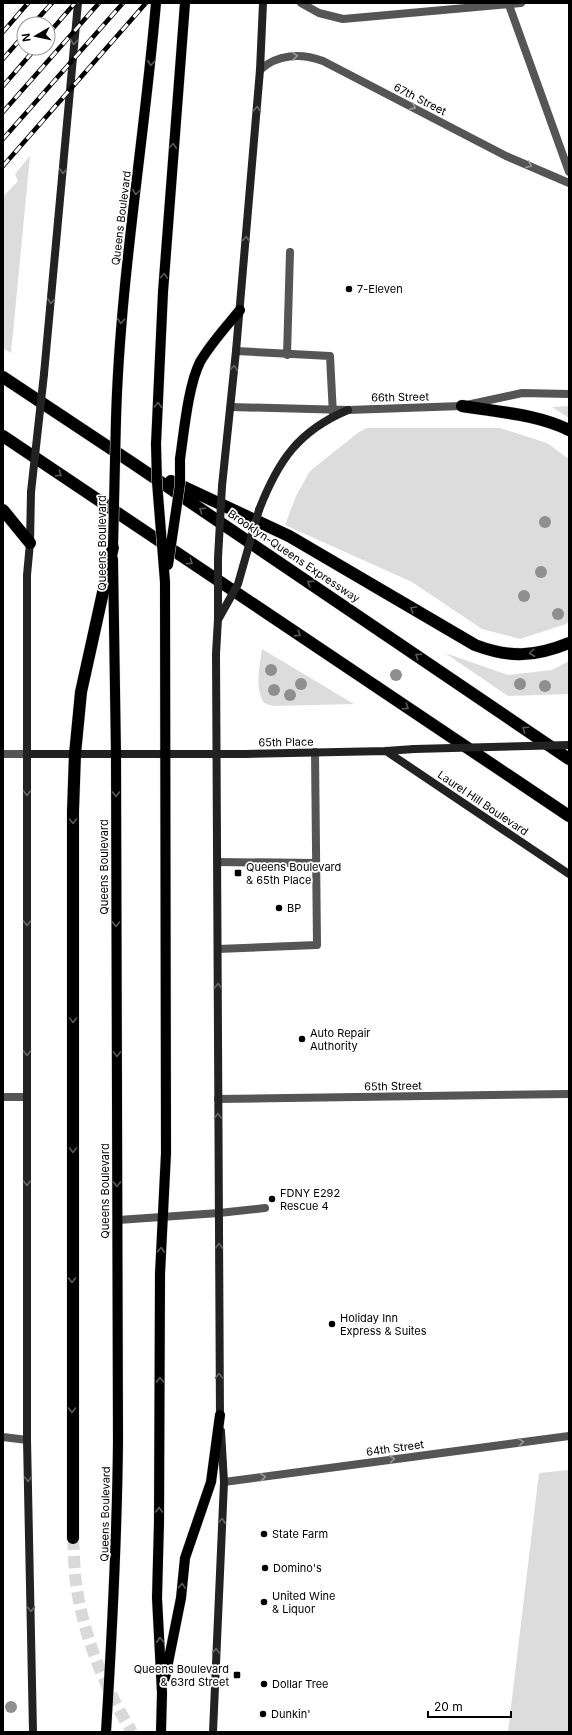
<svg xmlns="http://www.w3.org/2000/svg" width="572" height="1735" font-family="Inter,sans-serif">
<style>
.green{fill:#dcdcdc}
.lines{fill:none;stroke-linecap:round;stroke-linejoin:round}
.highway-tunnel{stroke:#d9d9d9;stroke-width:12;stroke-dasharray:12 6;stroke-linecap:butt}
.primary-casing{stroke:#dbdbdb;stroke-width:11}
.highway-casing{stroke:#dbdbdb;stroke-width:13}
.lane{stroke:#555;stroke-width:8}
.street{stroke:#555;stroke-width:8}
.secondary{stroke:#222;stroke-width:8}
.primary{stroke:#000;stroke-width:10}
.highway{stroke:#000;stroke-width:12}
.rail-casing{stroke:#000;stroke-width:4.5}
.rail{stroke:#fff;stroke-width:3;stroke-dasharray:9;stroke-linecap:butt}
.primary-bridge-casing{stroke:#dbdbdb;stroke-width:11;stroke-linecap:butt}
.secondary-bridge{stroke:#222;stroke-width:8}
.primary-bridge{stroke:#000;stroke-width:10}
.tree{fill:#8f8f8f}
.oneway{stroke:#646464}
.oneway2{stroke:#999}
.oneway3{stroke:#595959}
.poi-dot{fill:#000;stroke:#fff;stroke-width:1.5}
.labels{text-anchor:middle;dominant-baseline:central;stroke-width:3.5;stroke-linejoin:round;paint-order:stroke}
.street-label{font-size:11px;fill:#000;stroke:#fff}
.poi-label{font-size:11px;fill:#000;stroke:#fff;text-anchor:start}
</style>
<rect width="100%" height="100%" fill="#fff"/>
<!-- green -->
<path class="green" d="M30,156L11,353L3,348V197L18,181L15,174Z
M569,406V418L552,407Z
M367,428H500L547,443L569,459V621L566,624L520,639L482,629L412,582L285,525L296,496L310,471L359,432Z
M262,649L354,704L273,706L264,703C254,686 260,667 262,649Z
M445,653L508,675L552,670L569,661V694L508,696Z
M569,1470V1732H508L539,1473Z"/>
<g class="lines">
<!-- highway-tunnel -->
<path class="highway-tunnel" d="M73,1538C74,1550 74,1563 75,1575C81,1630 103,1685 132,1732"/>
<!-- primary casing -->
<g class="primary-casing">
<path id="primary" d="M116,419C120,280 144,142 156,3
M156,444L163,292L185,3
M180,459C184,432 188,386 200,362C211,343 226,327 240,310
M165,1678L181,1598L185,1558L211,1482L220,1415
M106,1732C112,1635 117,1539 118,1442L116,755L113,559
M161,1732L162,1693L157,1598L159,1522L160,1274L166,1153L165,582"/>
</g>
<!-- highway casing -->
<g class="highway-casing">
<path id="highway" d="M3,377L134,464L569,759
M462,406C498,412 536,414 569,430
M3,436L569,816
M171,481L289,536L475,645C509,658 535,657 569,643
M3,510L30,543
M73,1538V811L75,754L81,692L113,547"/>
</g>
<!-- lane -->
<path class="lane" d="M236,351L330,356L333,415
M287,355L290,252
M217,862L316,863
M218,949L317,945L315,752
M118,1220L219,1213L265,1208"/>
<!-- street -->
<path class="street" d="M301,3L319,13L343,19L521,3
M509,5L569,172
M260,70C277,54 301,53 323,61L506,156L569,183
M231,407L348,410L462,406L522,393L569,394
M3,754H27
M3,1097H27
M218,1099L569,1094
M3,1437L27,1440
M224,1482L569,1436"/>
<!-- secondary -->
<path class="secondary" d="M44,374L78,3
M222,486L236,351L260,70L263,3
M31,492L30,543L27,575V1440L33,1732
M259,510C278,461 298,431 348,410
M218,619L216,654L220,1420
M386,751L569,874
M27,754H245L386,751L414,749
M213,1732L224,1482L221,1431"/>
<!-- primary -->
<use href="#primary" class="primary"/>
<!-- highway -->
<use href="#highway" class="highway"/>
<!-- rail casing -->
<g class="rail-casing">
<path id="rail" d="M33,24L52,3
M3,32L28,3
M48,34L75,3
M3,59L24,35
M3,86L36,48
M3,112L99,3
M3,139L123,3
M3,166L146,3"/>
</g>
<!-- rail -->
<use href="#rail" class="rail"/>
<!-- primary-bridge casing -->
<g class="primary-bridge-casing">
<path id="primary-bridge" d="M156,444L157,482L165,582
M113,547L116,419
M168,565L180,484V459"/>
</g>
<!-- secondary-bridge -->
<path class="secondary-bridge" d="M31,492L44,374
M219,618L238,584L259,510
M218,619V558L222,486
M414,749L569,745"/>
<!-- primary-bridge -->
<use href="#primary-bridge" class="primary-bridge"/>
</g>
<!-- trees -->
<g class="tree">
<circle cx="545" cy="522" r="6"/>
<circle cx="541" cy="572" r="6"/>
<circle cx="524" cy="596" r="6"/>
<circle cx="558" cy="614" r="6"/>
<circle cx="271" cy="670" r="6"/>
<circle cx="396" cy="675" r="6"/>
<circle cx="301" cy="684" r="6"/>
<circle cx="520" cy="684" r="6"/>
<circle cx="545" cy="686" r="6"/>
<circle cx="274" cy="690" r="6"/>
<circle cx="290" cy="695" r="6"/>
<circle cx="11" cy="1707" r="6"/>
</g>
<!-- one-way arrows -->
<defs><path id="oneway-chevron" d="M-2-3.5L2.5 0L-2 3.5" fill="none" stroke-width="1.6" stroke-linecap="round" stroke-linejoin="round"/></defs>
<g class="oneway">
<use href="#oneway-chevron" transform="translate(74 42) rotate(95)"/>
<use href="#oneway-chevron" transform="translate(257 109) rotate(-85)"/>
<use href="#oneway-chevron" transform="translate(63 171) rotate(95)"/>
<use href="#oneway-chevron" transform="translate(246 239) rotate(-85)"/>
<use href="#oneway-chevron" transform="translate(51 301) rotate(95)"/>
<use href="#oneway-chevron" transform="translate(234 368) rotate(-84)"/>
<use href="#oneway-chevron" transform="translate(27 793) rotate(90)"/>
<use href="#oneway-chevron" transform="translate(27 923) rotate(90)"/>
<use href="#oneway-chevron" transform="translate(218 986) rotate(-90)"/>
<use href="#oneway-chevron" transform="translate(27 1053) rotate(90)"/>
<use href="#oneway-chevron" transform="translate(218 1116) rotate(-91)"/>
<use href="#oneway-chevron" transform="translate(27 1183) rotate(90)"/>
<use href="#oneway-chevron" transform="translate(219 1246) rotate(-90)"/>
<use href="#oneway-chevron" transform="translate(219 1376) rotate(-90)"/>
<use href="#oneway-chevron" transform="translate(28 1479) rotate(89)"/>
<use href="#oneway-chevron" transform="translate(222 1521) rotate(-87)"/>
<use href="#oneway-chevron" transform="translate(31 1609) rotate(89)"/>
<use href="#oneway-chevron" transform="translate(216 1651) rotate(-88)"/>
</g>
<g class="oneway2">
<use href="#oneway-chevron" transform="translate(295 56) rotate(-5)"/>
<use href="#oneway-chevron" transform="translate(413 107) rotate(27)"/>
<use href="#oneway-chevron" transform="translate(529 165) rotate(23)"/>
<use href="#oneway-chevron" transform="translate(521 1442) rotate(-8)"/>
<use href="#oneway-chevron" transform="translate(392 1459) rotate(-8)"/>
<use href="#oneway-chevron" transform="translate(263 1477) rotate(-8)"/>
</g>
<g class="oneway3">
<use href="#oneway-chevron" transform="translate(151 63) rotate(95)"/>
<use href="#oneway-chevron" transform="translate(173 146) rotate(-85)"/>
<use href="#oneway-chevron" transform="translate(136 192) rotate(97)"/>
<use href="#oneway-chevron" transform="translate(164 276) rotate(-86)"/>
<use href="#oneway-chevron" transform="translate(121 321) rotate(95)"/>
<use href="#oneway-chevron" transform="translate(158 405) rotate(-87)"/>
<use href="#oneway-chevron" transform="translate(59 474) rotate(34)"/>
<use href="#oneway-chevron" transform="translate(202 510) rotate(-146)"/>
<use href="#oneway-chevron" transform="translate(190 562) rotate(34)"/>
<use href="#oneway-chevron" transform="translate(310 583) rotate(-146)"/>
<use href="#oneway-chevron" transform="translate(413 609) rotate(-149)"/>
<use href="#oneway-chevron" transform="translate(298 634) rotate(34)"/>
<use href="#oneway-chevron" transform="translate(532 653) rotate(173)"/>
<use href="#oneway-chevron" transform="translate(418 656) rotate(-146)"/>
<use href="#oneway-chevron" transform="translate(406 707) rotate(34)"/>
<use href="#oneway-chevron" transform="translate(525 729) rotate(-146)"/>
<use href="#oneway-chevron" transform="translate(116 794) rotate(90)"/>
<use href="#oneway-chevron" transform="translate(73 821) rotate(90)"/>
<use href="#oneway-chevron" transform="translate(116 924) rotate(90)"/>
<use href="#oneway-chevron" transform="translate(73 1020) rotate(90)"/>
<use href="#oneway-chevron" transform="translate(117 1054) rotate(90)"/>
<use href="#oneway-chevron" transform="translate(73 1150) rotate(90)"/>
<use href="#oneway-chevron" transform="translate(117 1184) rotate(90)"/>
<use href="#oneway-chevron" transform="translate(161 1250) rotate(-87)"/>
<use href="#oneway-chevron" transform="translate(72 1280) rotate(90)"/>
<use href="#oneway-chevron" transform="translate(160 1380) rotate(-90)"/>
<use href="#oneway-chevron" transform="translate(72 1410) rotate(90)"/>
<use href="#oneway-chevron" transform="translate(159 1510) rotate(-90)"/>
<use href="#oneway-chevron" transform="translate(182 1586) rotate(-85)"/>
<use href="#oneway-chevron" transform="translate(160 1640) rotate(-93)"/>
</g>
<!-- markers -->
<g class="poi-dot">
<circle cx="349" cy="289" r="4"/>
<rect x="234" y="869" width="8" height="8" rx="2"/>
<circle cx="279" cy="908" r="4"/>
<circle cx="302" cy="1039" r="4"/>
<circle cx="272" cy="1199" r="4"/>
<circle cx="332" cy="1324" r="4"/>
<circle cx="264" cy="1534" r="4"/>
<circle cx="265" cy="1568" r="4"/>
<circle cx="264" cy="1602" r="4"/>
<rect x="233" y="1671" width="8" height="8" rx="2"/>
<circle cx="264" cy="1684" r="4"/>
<circle cx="263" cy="1714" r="4"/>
</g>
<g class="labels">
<!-- street labels -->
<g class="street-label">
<text transform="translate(420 99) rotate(27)">67th Street</text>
<text transform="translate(121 218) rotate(-83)">Queens Boulevard</text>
<text transform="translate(400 397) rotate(-1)">66th Street</text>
<text transform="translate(102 543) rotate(-90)">Queens Boulevard</text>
<text transform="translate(294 556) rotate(34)">Brooklyn-Queens Expressway</text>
<text transform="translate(286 742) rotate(-1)">65th Place</text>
<text transform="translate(483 803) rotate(34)">Laurel Hill Boulevard</text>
<text transform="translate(104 867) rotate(-90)">Queens Boulevard</text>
<text transform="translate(393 1086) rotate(-1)">65th Street</text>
<text transform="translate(105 1191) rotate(-90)">Queens Boulevard</text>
<text transform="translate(395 1448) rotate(-8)">64th Street</text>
<text transform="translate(105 1514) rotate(-89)">Queens Boulevard</text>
</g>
<!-- poi labels -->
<g class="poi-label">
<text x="357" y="289">7-Eleven</text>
<text x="246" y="867">Queens Boulevard<tspan x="246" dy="13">&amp; 65th Place</tspan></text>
<text x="287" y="908">BP</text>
<text x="310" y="1033">Auto Repair<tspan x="310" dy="13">Authority</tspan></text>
<text x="280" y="1193">FDNY E292<tspan x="280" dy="13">Rescue 4</tspan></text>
<text x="340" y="1318">Holiday Inn<tspan x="340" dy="13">Express &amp; Suites</tspan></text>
<text x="272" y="1534">State Farm</text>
<text x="273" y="1568">Domino's</text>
<text x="272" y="1596">United Wine<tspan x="272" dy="13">&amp; Liquor</tspan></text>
<text x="229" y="1669" text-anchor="end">Queens Boulevard<tspan x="229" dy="13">&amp; 63rd Street</tspan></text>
<text x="272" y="1684">Dollar Tree</text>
<text x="271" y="1714">Dunkin'</text>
</g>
</g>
<!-- border -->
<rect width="572" height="1735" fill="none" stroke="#000000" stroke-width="8"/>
<!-- north arrow -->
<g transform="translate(36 36) rotate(261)"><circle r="19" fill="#ffffff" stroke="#999999"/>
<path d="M0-3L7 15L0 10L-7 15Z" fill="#000000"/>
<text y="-6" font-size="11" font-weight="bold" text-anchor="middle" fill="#000000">N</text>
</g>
<!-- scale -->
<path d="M428 1711v6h83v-6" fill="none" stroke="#000000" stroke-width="2"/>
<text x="434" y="1711" font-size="12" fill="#000000" stroke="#ffffff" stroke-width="3" paint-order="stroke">20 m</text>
</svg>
